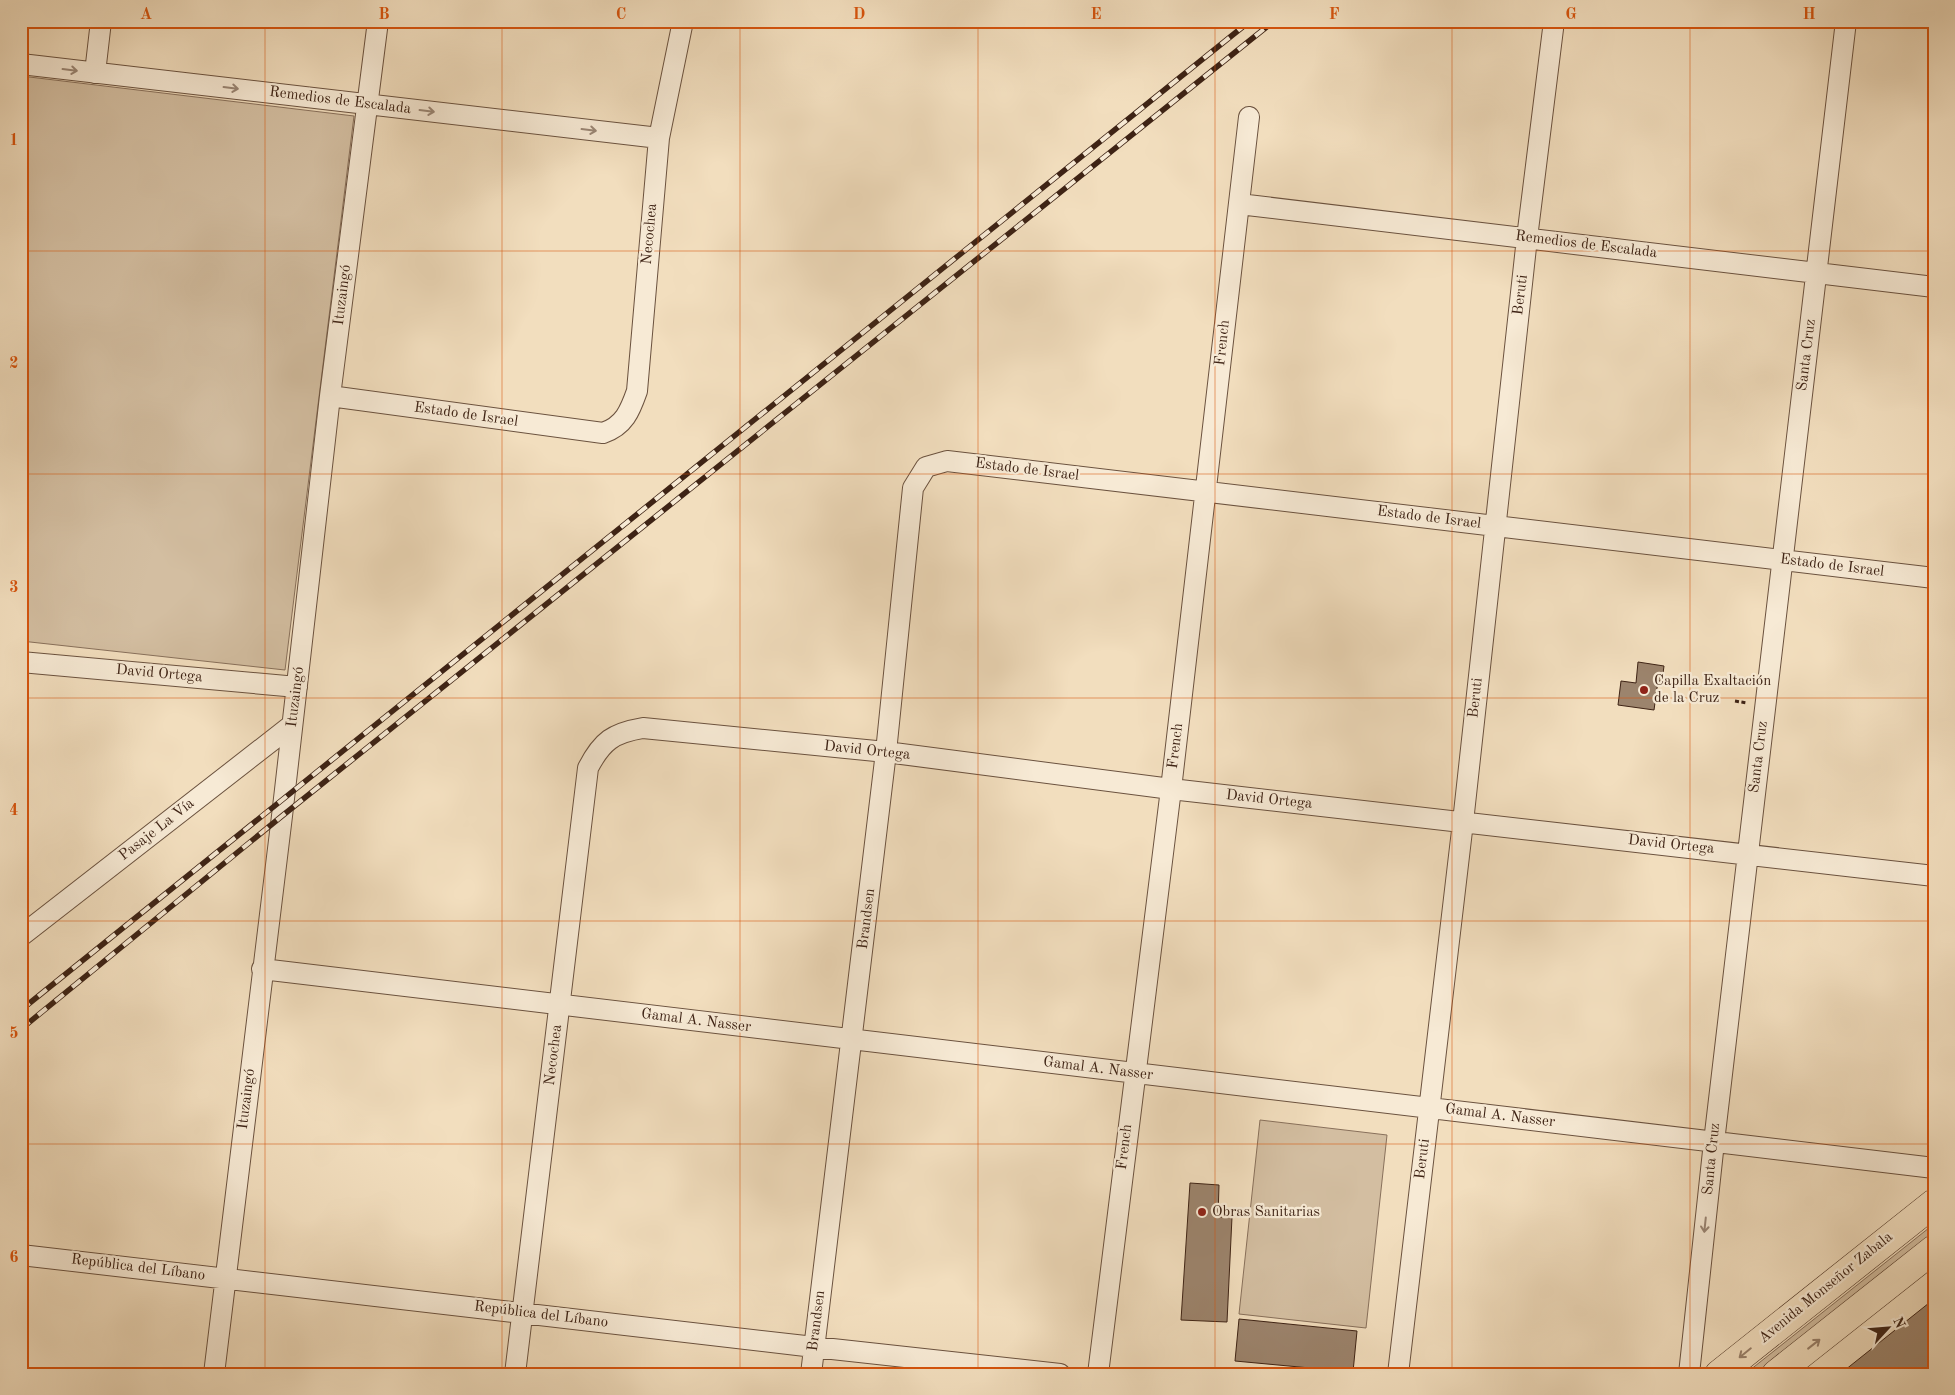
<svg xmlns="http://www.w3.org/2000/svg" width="1955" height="1395" font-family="'Old Standard TT',serif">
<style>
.green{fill:#d3bea1;stroke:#88705b}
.building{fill:#9c846d;stroke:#3e2315}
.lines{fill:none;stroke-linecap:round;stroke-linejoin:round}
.street-casing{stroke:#6b523f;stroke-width:22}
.highway-casing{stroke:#3e2315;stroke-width:29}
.path{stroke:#3e2315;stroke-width:3;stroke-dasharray:4 2.5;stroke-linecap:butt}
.street{stroke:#f7ead5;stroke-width:20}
.highway{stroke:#f2debe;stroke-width:28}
.rail-casing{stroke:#3e2315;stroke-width:5.5}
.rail{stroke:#f7ead5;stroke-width:4;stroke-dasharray:11;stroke-linecap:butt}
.oneway{stroke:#9a8675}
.oneway2{stroke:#98806a}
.grid{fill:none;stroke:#d7540d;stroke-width:1;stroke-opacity:0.55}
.poi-dot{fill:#8f2418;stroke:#f7ead5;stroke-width:2}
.labels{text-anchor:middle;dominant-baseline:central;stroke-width:4.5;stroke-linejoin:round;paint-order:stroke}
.street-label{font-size:15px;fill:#3e2315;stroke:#f7ead5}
.poi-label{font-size:15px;fill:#3e2315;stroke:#f7ead5;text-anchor:start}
.neatline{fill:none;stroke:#d7540d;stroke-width:2}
.grid-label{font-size:16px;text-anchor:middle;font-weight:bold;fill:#d7540d}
</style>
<rect width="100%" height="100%" fill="#f2debe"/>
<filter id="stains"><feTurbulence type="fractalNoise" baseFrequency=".004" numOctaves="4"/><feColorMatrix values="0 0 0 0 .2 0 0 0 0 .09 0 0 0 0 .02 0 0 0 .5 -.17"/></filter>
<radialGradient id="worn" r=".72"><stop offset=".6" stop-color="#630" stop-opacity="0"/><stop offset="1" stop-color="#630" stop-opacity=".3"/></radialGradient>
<!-- green -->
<path class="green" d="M21,76L354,116L285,670L21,641Z
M1260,1120L1387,1135L1366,1328L1239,1314Z
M1934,1224V1236L1758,1374H1745Z"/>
<!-- building -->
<path class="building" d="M1638,662L1664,666L1662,681H1658L1654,710L1618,705L1621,681L1636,683Z
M1190,1183L1219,1185L1218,1217H1232L1227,1322L1181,1320Z
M1934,1299V1374H1840Z
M1239,1319L1357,1331L1353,1372L1235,1361Z"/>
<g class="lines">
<!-- street casing -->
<g class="street-casing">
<path id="street" d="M21,64L659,138
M95,73L101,21
M1239,204L1934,287
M330,396L603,433C624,426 630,411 637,391L659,138L683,21
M21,662L297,687
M21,936L292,725
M262,969L1934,1168
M21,1255L814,1347L1060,1374
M214,1374L282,816L330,396L378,21
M515,1374L588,768C602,741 613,733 643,728L886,752L1171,789L1934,876
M811,1374L886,752L913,488L926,467L947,461L1934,578
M1098,1374L1171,789L1249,117
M1398,1374L1463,822L1527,238L1554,21
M1689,1374L1714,1142L1846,21"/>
</g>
<!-- highway casing -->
<g class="highway-casing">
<path id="highway" d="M1719,1374L1934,1203
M1776,1374L1934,1249"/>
</g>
<!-- path -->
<path class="path" d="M1735,701L1747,703"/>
<!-- street -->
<use href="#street" class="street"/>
<!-- highway -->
<use href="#highway" class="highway"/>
<!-- rail casing -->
<g class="rail-casing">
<path id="rail" d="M21,1010L1250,21
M21,1029L282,816L1274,21"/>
</g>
<!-- rail -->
<use href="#rail" class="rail"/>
</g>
<!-- one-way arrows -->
<defs><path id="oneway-shaft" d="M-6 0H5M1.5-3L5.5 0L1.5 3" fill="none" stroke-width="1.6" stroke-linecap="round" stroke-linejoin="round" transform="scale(1.25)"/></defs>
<g class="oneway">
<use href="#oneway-shaft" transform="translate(70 70) rotate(7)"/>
<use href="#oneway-shaft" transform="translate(231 88) rotate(7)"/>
<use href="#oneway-shaft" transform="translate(427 111) rotate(7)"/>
<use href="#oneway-shaft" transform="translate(589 130) rotate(7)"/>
<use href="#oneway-shaft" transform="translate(1705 1225) rotate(96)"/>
</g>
<g class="oneway2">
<use href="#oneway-shaft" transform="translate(1814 1344) rotate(-38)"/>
<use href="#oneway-shaft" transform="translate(1745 1353) rotate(141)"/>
</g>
<!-- grid -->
<path class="grid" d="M265,21V1374M502,21V1374M740,21V1374M978,21V1374M1215,21V1374M1452,21V1374M1690,21V1374M21,251H1934M21,474H1934M21,698H1934M21,921H1934M21,1144H1934"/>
<!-- markers -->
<g class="poi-dot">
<circle cx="1644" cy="690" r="5"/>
<circle cx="1202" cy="1212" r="5"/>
</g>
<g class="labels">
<!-- street labels -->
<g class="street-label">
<text transform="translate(340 101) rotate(7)">Remedios de Escalada</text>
<text transform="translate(650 234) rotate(-85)">Necochea</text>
<text transform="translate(1586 245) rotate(7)">Remedios de Escalada</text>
<text transform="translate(343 295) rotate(-83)">Ituzaingó</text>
<text transform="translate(1521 295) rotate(-83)">Beruti</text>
<text transform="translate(1223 343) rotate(-84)">French</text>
<text transform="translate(1807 355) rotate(-83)">Santa Cruz</text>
<text transform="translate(466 415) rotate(8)">Estado de Israel</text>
<text transform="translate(1027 470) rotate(7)">Estado de Israel</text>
<text transform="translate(1429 518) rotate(7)">Estado de Israel</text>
<text transform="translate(1832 566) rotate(7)">Estado de Israel</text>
<text transform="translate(159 674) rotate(5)">David Ortega</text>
<text transform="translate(296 697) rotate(-83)">Ituzaingó</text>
<text transform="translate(1476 698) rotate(-84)">Beruti</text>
<text transform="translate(1176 746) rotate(-83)">French</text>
<text transform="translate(867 751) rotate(6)">David Ortega</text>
<text transform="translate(1759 757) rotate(-83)">Santa Cruz</text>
<text transform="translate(1269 800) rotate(6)">David Ortega</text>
<text transform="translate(157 830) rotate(-38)">Pasaje La Vía</text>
<text transform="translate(1671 845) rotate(6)">David Ortega</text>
<text transform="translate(867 919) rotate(-83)">Brandsen</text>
<text transform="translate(696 1021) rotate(7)">Gamal A. Nasser</text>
<text transform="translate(554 1055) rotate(-83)">Necochea</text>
<text transform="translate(1098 1069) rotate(7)">Gamal A. Nasser</text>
<text transform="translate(247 1099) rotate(-83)">Ituzaingó</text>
<text transform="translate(1500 1116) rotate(7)">Gamal A. Nasser</text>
<text transform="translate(1125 1147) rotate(-83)">French</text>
<text transform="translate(1423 1159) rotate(-83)">Beruti</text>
<text transform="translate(1712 1159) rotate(-84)">Santa Cruz</text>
<text transform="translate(138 1268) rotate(7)">República del Líbano</text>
<text transform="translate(1826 1288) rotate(-39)">Avenida Monseñor Zabala</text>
<text transform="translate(541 1315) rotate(7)">República del Líbano</text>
<text transform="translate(817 1321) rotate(-83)">Brandsen</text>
</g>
<!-- poi labels -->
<g class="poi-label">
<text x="1654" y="681">Capilla Exaltación<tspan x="1654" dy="17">de la Cruz</tspan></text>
<text x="1212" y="1212">Obras Sanitarias</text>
</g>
</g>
<!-- margin -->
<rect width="1955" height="1395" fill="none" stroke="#f2debe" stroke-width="55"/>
<!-- north arrow -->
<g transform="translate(1888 1328) rotate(64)" stroke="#f7ead5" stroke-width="4" paint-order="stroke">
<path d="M0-4L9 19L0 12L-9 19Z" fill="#3e2315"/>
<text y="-8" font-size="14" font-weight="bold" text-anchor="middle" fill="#3e2315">N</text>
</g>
<rect x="28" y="28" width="1900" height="1340" class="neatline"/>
<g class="grid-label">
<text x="146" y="19">A</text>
<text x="384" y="19">B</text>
<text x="621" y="19">C</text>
<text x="859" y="19">D</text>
<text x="1096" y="19">E</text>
<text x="1334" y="19">F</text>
<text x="1571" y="19">G</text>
<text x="1809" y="19">H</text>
<text x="14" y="145">1</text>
<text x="14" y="368">2</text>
<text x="14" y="592">3</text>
<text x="14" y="815">4</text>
<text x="14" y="1038">5</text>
<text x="14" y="1262">6</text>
</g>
<rect width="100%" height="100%" filter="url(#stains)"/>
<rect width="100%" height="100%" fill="url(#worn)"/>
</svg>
